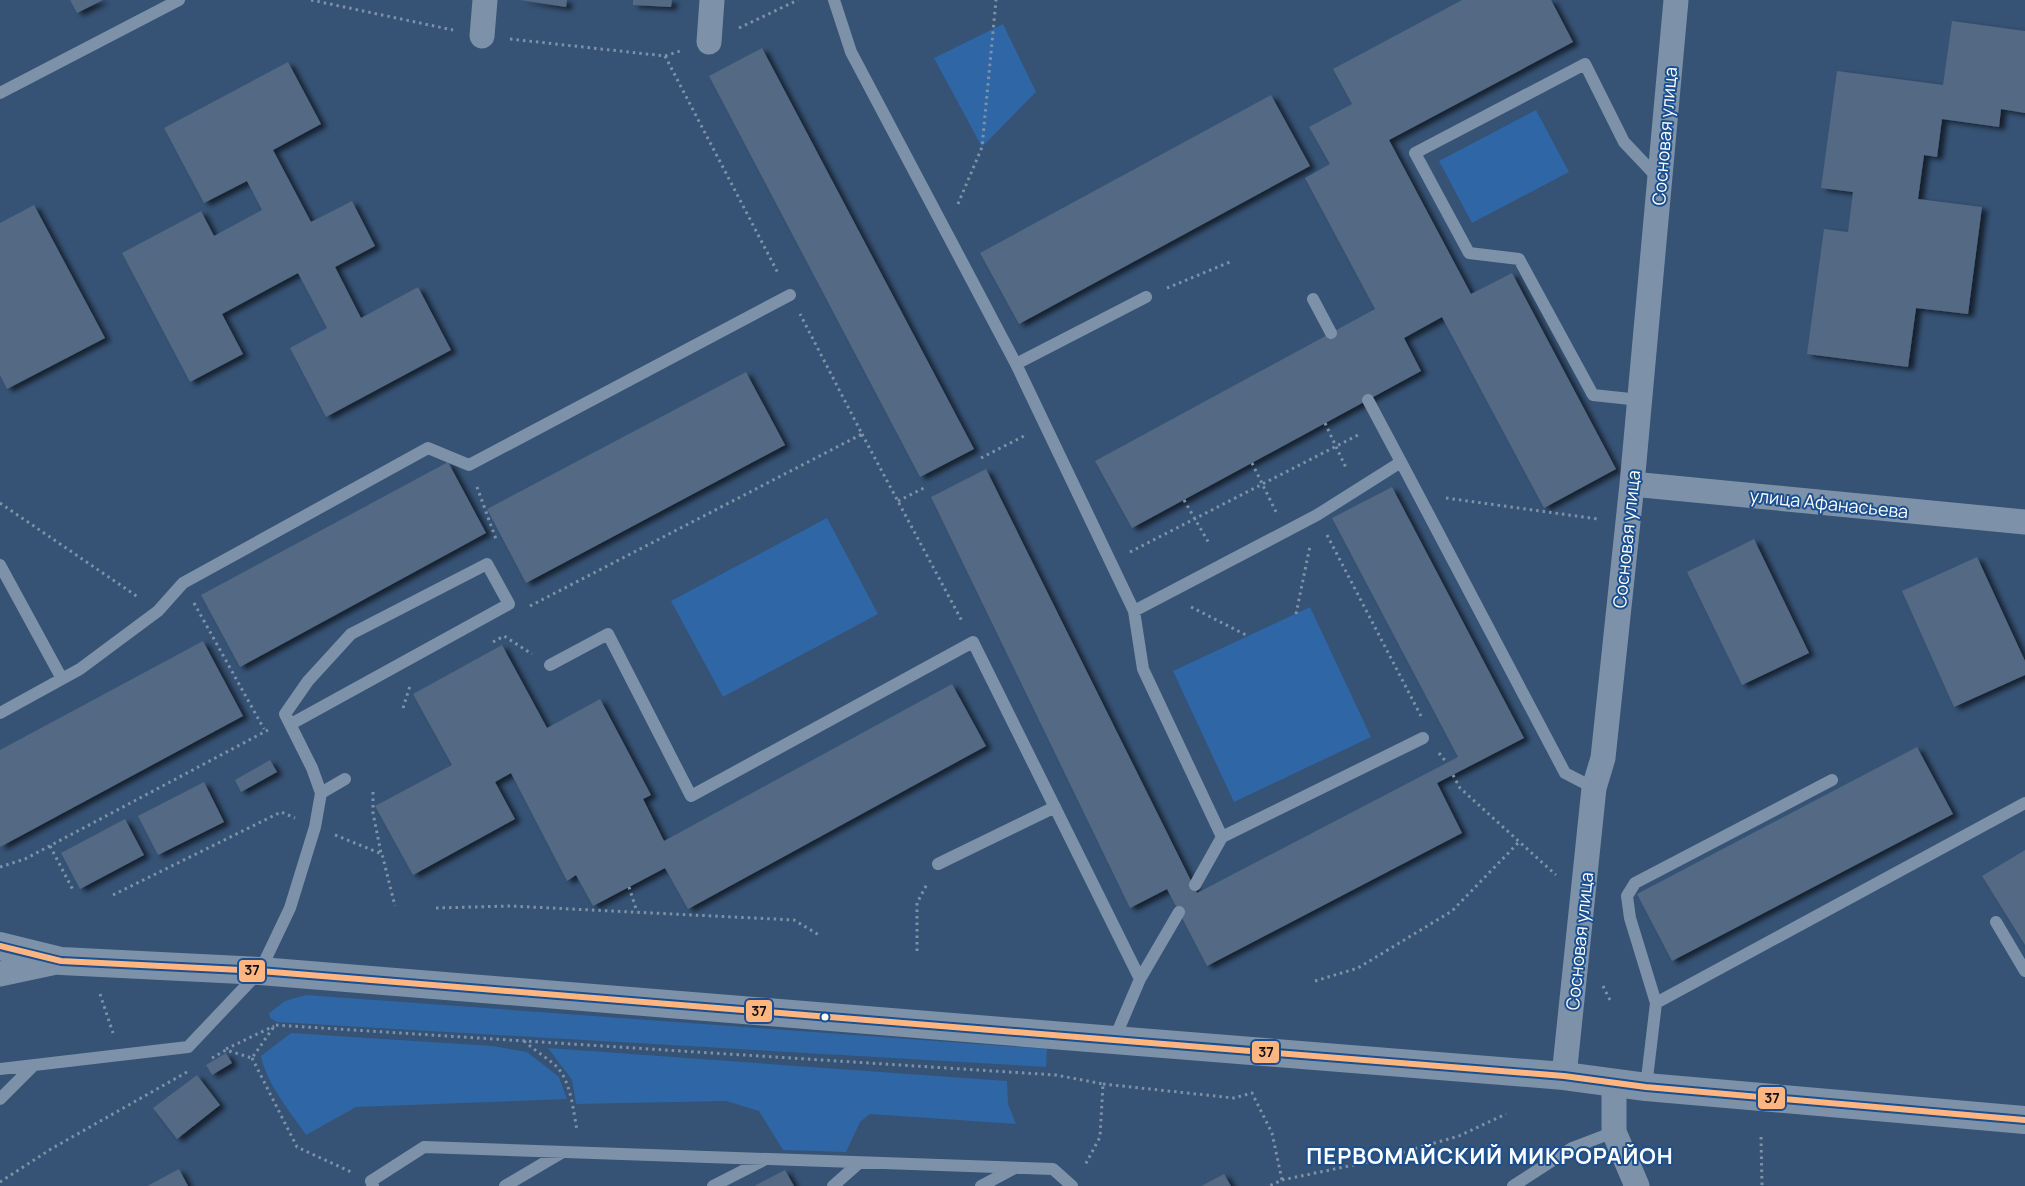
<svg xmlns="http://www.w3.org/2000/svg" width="2025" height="1186" font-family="Manrope,sans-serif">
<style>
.green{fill:#2f66a5}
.building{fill:#526984;filter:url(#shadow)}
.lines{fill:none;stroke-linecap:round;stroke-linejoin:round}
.path{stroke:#7d92a8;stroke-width:3;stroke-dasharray:2.5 4;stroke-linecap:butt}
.service{stroke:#7d92a8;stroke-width:12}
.minor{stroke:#7d92a8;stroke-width:25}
.tertiary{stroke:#7d92a8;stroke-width:28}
.bus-1-casing{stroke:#1b4f8f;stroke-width:10}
.bus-1{stroke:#ffb580;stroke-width:6}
.bus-dot{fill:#fff;stroke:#1b4f8f;stroke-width:2}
.labels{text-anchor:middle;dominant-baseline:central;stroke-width:4;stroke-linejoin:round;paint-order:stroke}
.street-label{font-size:18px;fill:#fff;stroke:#1b4f8f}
.district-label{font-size:22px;font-weight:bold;letter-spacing:1px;fill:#fff;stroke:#1b4f8f}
.line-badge{stroke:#1b4f8f;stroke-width:2}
.pale-badge-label{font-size:14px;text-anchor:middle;font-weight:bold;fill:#111}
</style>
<defs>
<filter id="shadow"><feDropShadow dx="5.5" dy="3" stdDeviation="2.5" flood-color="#0009"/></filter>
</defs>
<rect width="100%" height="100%" fill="#365274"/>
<!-- green -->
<path class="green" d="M1003,24L1036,92L982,147L934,58Z
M1536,110L1569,172L1472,223L1439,161Z
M827,518L878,614L723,697L671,601Z
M1310,607L1371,737L1234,802L1173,671Z
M306,995L1047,1049L1046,1067L277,1022L270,1018L269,1013L285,1001Z
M291,1033L493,1046L527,1052L559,1077L567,1099L356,1107L306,1135C290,1111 267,1085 261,1056Z
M548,1048L1007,1081L1008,1104L1016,1124L870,1114L860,1122L846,1152L783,1150L759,1111L726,1101L576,1104L572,1080Z"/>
<!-- building -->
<path class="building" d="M70,0H103L77,13Z
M520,0H567L566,7Z
M633,0H672L671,7L633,5Z
M1462,0H1551L1573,42L1389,140L1471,294L1512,273L1616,469L1544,508L1442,317L1404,338L1421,371L1132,528L1095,461L1375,309L1305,178L1330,164L1309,127L1352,104L1333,69Z
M1952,21L2025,31V113L2001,109L1999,127L1942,119L1937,157L1924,155L1918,199L1982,207L1968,314L1916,308L1908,367L1807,354L1824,229L1848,232L1853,192L1821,188L1837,71L1943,85Z
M762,48L974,449L920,477L709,76Z
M288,62L321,124L273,150L311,222L352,201L375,246L335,267L361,318L418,287L451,350L326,417L290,348L327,328L298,273L222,314L243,354L190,382L122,253L201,211L214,236L262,210L247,181L204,203L164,128Z
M1271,95L1310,166L1019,324L980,253Z
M34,205L105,338L7,389L0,375V223Z
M746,372L785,445L526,583L487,509Z
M448,462L486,533L240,667L201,595Z
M986,469L1197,893L1458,757L1332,518L1392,487L1524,738L1437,783L1462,833L1207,966L1167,889L1130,908L931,497Z
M1754,539L1809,653L1742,685L1687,572Z
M1977,557L2025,661V675L1954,707L1902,591Z
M203,641L243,716L0,847V750Z
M502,645L547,728L600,699L651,795L643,799L664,841L952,684L986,746L688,909L665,868L593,906L576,875L567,881L511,773L495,782L515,819L413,875L375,806L452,765L413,694Z
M1917,747L1953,814L1672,961L1637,894Z
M270,760L277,772L241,792L235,780Z
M204,782L224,822L158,855L138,816Z
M125,819L144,855L80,889L61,853Z
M2025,850V945L1982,876Z
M226,1053L232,1063L212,1075L206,1065Z
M197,1075L220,1105L177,1139L153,1108Z
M179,1169L188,1186H147Z
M785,1170L794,1186H754Z
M1224,1174L1231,1186H1201Z"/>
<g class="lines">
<!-- path -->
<path class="path" d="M311,0L453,30
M739,28L798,0
M510,39L665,56L683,50
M665,56L779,275
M958,204L982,147L996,0
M1167,288L1230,262
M1325,423L1347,470
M862,434L963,623
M981,458L1024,436
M1252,463L1276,512
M477,487L497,542
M1446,498L1598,519
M1184,500L1210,545
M898,501L926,487
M0,503L138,597
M1327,535L1421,716
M1130,552L1360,434
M194,603L264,729
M530,606L862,434L800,314
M1191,607L1248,636
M1296,614L1310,546
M493,642L504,636L532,654
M403,708L410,686
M1439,753L1447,763
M1453,775L1460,788L1556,875
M373,792V813L381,853
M335,835L382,854L395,906
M50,846L73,890
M0,867L25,859L268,730
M629,887L637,912
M113,895L281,812L295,818
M436,908L510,906L794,920L819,935
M917,951V903L927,884
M1315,981L1358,968L1452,911L1519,842
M1603,986L1611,1002
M100,994L113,1033
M524,1041C534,1050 546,1057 556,1066C571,1081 573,1110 577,1130
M226,1049L274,1026
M212,1058L226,1050L252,1058L275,1025L1056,1075L1103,1084L1100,1137L1084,1167
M252,1058L297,1147L351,1172
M1103,1084L1234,1098L1252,1093L1272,1133L1282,1180L1269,1186
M1761,1137L1762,1186
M1282,1180L1368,1162L1459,1136L1506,1114
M0,1182L51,1149L187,1072"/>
<!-- service -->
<path class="service" d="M834,0L851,52L1016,364L1134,611
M0,93L179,0
M1313,299L1331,333
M1016,364L1146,297
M1368,400L1401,462
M1640,400L1593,395L1519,259L1469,253L1415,153L1585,64L1624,142L1660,180
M0,565L61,677
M550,665L608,634L691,796L973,642L1140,979
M0,713L80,669L158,611L183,583L428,448L469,465L790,295
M321,793L345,779
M1222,837L1423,738
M938,864L1055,807
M1195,885L1222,837L1143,669L1134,611L1317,515L1401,462L1565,773L1594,788
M1996,922L2025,971
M1656,1003L1630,918L1627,896L1635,883L1832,780
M1114,1040L1140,979L1179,912
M0,1069L188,1047L260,971L290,908L315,827L321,793L312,768L285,714L308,681L351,634L487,564L509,604L291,724
M1646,1087L1656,1003L2025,803
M0,1099L34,1065
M373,1186L371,1181L424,1147L1053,1169L1072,1186
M505,1186L561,1153
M713,1186L764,1160
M833,1186L859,1163
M981,1186L1013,1169
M1513,1186L1572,1148L1614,1132"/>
<!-- minor -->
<path class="minor" d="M482,36L485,0
M709,42L712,0
M1632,484L2025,522
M0,974L61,961
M1564,1076L1594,788L1603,758L1632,484L1676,0
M1614,1083V1132L1637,1186"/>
<!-- tertiary -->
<path class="tertiary" d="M0,946L61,961L260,971L1114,1040L1564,1076L1646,1087L2025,1120"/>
<!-- bus-1 casing -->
<g class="bus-1-casing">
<path id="bus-1" d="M0,946L61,961L260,971L1114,1040L1564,1076L1646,1087L2025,1120"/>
</g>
<!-- bus-1 -->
<use href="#bus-1" class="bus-1"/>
</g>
<!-- markers -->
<circle class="bus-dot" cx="825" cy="1017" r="4.5"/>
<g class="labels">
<!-- street labels -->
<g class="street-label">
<text transform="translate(1664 136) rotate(-85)">Сосновая улица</text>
<text transform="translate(1829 503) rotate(6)">улица Афанасьева</text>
<text transform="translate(1626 539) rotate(-84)">Сосновая улица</text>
<text transform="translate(1579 941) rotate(-84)">Сосновая улица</text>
</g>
<!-- district labels -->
<g class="district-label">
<text x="1490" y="1156">ПЕРВОМАЙСКИЙ МИКРОРАЙОН</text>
</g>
</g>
<g class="line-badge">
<rect x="238" y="959" width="28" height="24" rx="5" fill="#ffb580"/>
<rect x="745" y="999" width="28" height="24" rx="5" fill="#ffb580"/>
<rect x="1251" y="1040" width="29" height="24" rx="5" fill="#ffb580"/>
<rect x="1757" y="1086" width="29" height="24" rx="5" fill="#ffb580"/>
</g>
<g class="pale-badge-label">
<text x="252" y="975">37</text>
<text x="759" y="1016">37</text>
<text x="1266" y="1057">37</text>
<text x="1772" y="1103">37</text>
</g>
</svg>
